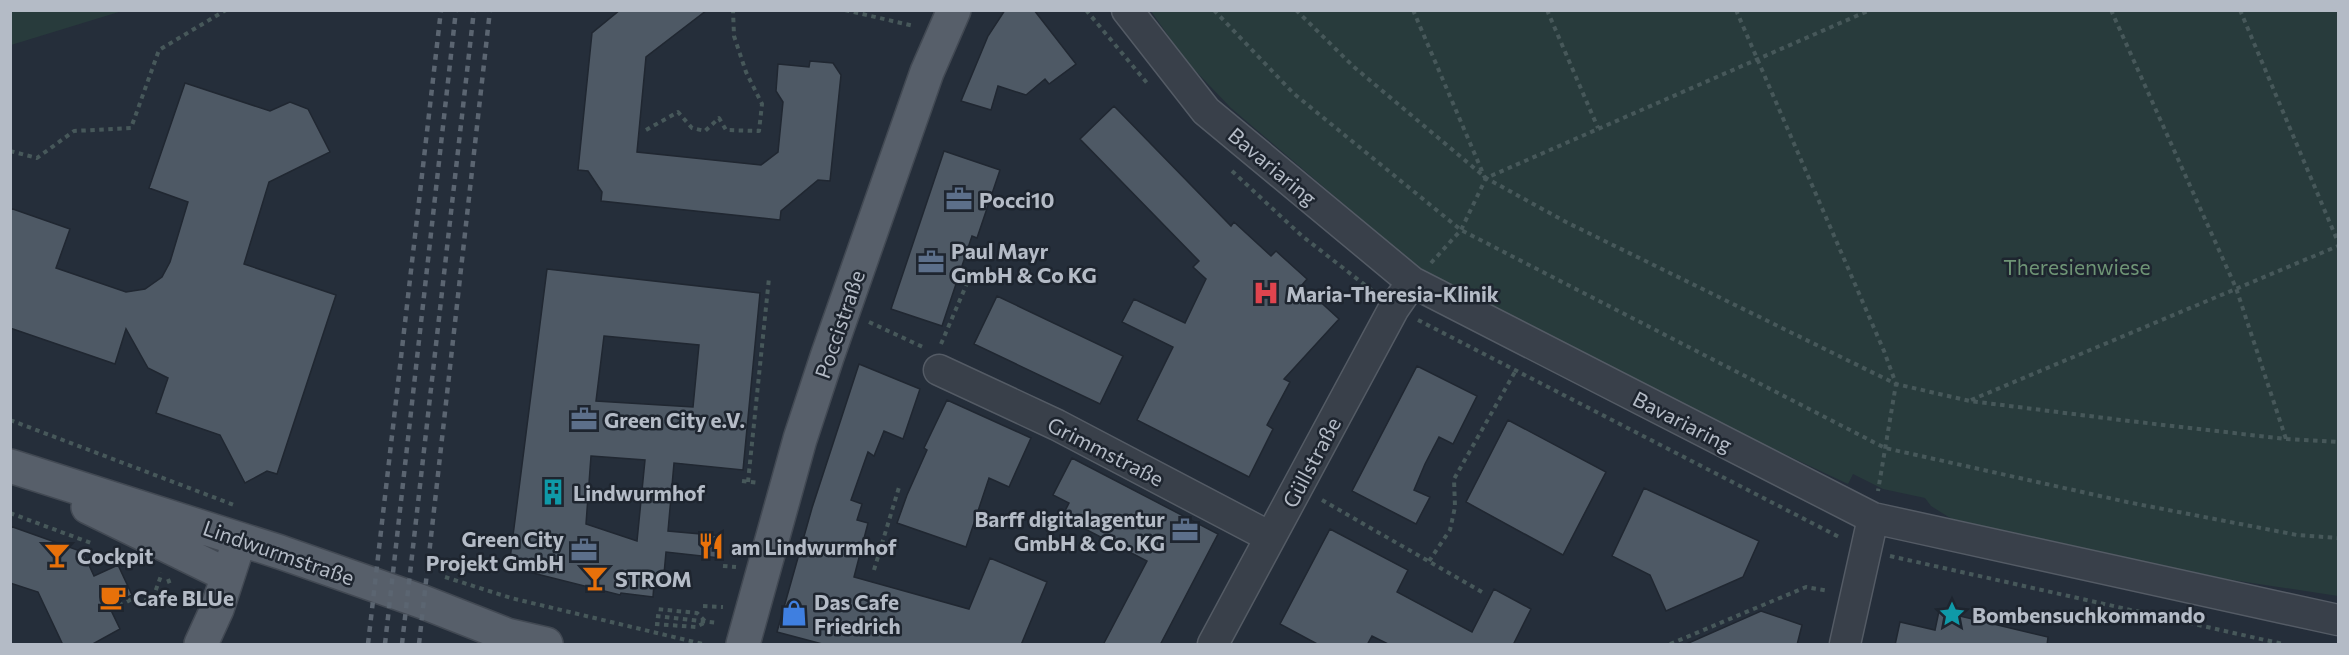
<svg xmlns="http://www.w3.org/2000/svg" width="2349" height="655" font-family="Commissioner,sans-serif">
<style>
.green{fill:#283b3c}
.building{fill:#4e5965;stroke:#202731;stroke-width:1.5;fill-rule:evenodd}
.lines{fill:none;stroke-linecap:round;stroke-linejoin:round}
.minor-casing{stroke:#545b65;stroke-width:33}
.major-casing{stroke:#424953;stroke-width:36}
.path{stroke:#47585a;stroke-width:4;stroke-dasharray:4.5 4.5;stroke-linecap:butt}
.minor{stroke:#39404a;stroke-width:30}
.major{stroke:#575f6a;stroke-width:33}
.rail{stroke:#5b6571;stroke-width:4.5;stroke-dasharray:6 6;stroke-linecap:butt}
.labels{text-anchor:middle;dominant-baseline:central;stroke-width:5;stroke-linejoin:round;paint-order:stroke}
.street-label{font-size:21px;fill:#b4bbc6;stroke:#1e252f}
.poi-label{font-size:21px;font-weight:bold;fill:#b4bbc6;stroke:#1e252f;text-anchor:start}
.park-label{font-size:21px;fill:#6e9475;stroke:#1e252f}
</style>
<rect width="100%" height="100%" fill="#252e3a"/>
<!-- green -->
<path class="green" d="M11,10H122V11L11,45Z
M1151,11H2338V596L2180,572L1955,521L1931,506L1925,498L1883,489L1853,474L1848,484L1563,350L1456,293L1414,264L1231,108L1185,60Z"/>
<!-- building -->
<path class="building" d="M620,10H707L646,57L637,152L761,165L778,152L783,102L776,91L778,64L809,67L810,61L833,63L841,75L830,181L818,180L781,211L780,220L601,201L602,192L588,171L578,170L592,33Z
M1005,10H1034L1076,64L1049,84L1045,79L1026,95L998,86L991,110L961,101L988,36Z
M185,83L270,111L290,102L308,109L330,152L269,182L244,264L336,295L277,474L267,471L245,483L220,435L156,413L168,378L148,368L126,329L115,364L10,328V208L70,229L56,268L126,292L145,289L162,277L170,262L188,202L149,188Z
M1114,106L1231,226L1234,222L1271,256L1276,251L1307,279L1302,285L1339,319L1284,379L1290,382L1267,425L1273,429L1249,477L1137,420L1173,347L1122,322L1134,299L1185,323L1206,279L1193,267L1199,261L1080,139Z
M944,151L1000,170L977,238L972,236L942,326L891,309Z
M547,269L760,293L743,470L674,463L668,531L723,536L720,558L666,552L663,585L654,584L653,597L621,593L620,595L509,567ZM604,336L699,345L693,407L596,401ZM591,456L645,460L637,541L586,524Z
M997,296L1123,356L1100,404L974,344Z
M859,364L920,389L903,439L884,431L874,456L868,452L851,500L862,504L857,520L868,523L854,577L969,609L990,558L1047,582L1021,645H826L777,632L812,508Z
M1417,366L1477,396L1453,444L1439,437L1425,464L1414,490L1430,497L1416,524L1352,491Z
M947,400L1031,438L1009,487L989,478L966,547L897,523L907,495L927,450L924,448Z
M1508,420L1606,472L1563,555L1466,502Z
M1072,458L1218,534L1160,645H1103L1147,561L1062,517L1069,503L1053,495Z
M1644,488L1759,541L1743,577L1666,611L1650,575L1612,556Z
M10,526L83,552L94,576L118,565L132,595L109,606L120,629L91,645H63L38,592L10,583Z
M1330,529L1408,570L1397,592L1472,632L1494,589L1531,609L1513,645H1390L1372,636L1367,645H1319L1280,624Z
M1761,611L1802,625L1797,645H1684Z
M1939,611L2048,637L2047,645H1895L1900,622L1935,630Z"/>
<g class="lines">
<!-- minor casing -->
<g class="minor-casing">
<path id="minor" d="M1127,10L1206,111L1412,282L1873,518L2338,620
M939,370L1057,425L1270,537
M1213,644L1394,308L1412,282
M1845,644L1873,518"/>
</g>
<!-- major casing -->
<g class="major-casing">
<path id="major" d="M10,466L280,552L423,602L507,635L546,644
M88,507L227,575
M201,644L217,609L235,554
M743,644L800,439L827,357L927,72L954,10"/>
</g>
<!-- path -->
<path class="path" d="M845,10L914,26
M1086,10L1147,83
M1214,10L1293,93L1461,230L1885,448L2127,502L2297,535L2338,538
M1296,10L1354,67L1486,178L1566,222L1896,384L1970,401L2129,421L2286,439L2338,442
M1413,10L1485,178
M1547,10L1598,128
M1736,10L1884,351L1896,384L1878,491
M2111,10L2236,288L2286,439
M2240,10L2338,242
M646,130L678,112L692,128L705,131L719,118L726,130L759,131L762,104L746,72L734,36L733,10
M10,151L37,158L74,131L131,128L159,50L226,10
M1232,171L1302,236L1374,292
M1431,263L1461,230L1486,178L1870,10
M1418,320L1841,538
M869,322L925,348
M941,344L968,281
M1971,400L2338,246
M10,420L234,505
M742,481L759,483
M748,482L769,278
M1322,500L1482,592
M10,513L91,543
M1890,556L2283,644
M1429,561L1450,530L1455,507L1454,479L1516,370
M723,566L736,567
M874,570L900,484
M445,577L511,598L703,644
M168,579L171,587
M703,606L723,607
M111,610L134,598L148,601L154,595L162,573
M656,616L718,623
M655,624L696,627L706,622L697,613L657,609
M1670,644L1806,587L1829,591"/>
<!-- minor -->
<use href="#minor" class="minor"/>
<!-- major -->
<use href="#major" class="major"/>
<!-- rail -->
<path class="rail" d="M368,644L441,10
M385,644L456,10
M402,644L474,10
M419,644L490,10"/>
</g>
<!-- icons -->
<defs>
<g id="office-bare" transform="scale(2.07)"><path d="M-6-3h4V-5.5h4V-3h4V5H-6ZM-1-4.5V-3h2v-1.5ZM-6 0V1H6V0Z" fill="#5c6f8a" stroke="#1e252f" stroke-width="2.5" paint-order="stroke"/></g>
<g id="hospital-bare" transform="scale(2.07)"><path d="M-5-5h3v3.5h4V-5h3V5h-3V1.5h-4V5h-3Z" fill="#e0444e" stroke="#1e252f" stroke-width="2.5" paint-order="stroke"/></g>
<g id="building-bare" transform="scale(2.07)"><path d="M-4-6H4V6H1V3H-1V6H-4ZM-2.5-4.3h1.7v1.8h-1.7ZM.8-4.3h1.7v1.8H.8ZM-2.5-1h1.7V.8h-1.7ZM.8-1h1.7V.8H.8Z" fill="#0f9aa8" stroke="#1e252f" stroke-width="2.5" paint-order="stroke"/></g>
<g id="restaurant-bare" transform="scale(2.07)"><path d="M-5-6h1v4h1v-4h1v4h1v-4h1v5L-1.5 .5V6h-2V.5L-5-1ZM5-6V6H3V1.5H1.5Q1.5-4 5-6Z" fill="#e8710a" stroke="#1e252f" stroke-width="2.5" paint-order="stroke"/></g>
<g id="bar-bare" transform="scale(2.07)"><path d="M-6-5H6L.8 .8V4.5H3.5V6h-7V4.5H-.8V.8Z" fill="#e8710a" stroke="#1e252f" stroke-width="2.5" paint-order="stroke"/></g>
<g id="cafe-bare" transform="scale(2.07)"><path d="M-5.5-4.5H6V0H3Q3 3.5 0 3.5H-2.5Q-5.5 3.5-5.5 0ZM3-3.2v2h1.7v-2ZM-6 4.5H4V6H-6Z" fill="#e8710a" stroke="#1e252f" stroke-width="2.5" paint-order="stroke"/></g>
<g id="shop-bare" transform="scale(2.07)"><path d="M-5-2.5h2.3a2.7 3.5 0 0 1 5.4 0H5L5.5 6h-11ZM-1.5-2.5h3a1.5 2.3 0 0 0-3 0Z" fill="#3f7fe0" stroke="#1e252f" stroke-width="2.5" paint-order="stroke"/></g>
<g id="sight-bare" transform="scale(2.07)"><path d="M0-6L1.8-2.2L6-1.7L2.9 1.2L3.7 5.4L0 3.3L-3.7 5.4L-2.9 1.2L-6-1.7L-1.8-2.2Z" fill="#0f9aa8" stroke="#1e252f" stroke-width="2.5" paint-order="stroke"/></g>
</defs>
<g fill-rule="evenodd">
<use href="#office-bare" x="959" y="199"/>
<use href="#office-bare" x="931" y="262"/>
<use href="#hospital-bare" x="1266" y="293"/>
<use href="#office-bare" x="584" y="419"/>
<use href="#building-bare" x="553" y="492"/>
<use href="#office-bare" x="1185" y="530"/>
<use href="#restaurant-bare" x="711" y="546"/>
<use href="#office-bare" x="584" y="550"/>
<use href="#bar-bare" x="57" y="555"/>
<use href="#bar-bare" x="595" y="578"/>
<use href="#cafe-bare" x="113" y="597"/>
<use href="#shop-bare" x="794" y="613"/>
<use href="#sight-bare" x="1952" y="614"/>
</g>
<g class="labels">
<!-- street labels -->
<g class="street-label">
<text transform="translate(1273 166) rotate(40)">Bavariaring</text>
<text transform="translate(839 324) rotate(-71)">Poccistraße</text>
<text transform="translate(1683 421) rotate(27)">Bavariaring</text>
<text transform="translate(1106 451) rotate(27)">Grimmstraße</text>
<text transform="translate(1311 462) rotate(-62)">Güllstraße</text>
<text transform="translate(279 552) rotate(19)">Lindwurmstraße</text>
</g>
<!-- poi labels -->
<g class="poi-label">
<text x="979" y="199">Pocci10</text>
<text x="951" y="250">Paul Mayr<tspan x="951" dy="24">GmbH &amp; Co KG</tspan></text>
<text x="1286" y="293">Maria-Theresia-Klinik</text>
<text x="604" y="419">Green City e.V.</text>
<text x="573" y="492">Lindwurmhof</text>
<text x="1165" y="518" text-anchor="end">Barff digitalagentur<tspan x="1165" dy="24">GmbH &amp; Co. KG</tspan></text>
<text x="564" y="538" text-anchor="end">Green City<tspan x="564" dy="24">Projekt GmbH</tspan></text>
<text x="731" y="546">am Lindwurmhof</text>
<text x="77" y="555">Cockpit</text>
<text x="615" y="578">STROM</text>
<text x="133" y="597">Cafe BLUe</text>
<text x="814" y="601">Das Cafe<tspan x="814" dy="24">Friedrich</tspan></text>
<text x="1972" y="614">Bombensuchkommando</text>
</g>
<!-- park labels -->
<g class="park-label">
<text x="2077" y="266">Theresienwiese</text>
</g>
</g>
<!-- border -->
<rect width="2349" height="655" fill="none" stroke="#b4bbc6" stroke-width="24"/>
</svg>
